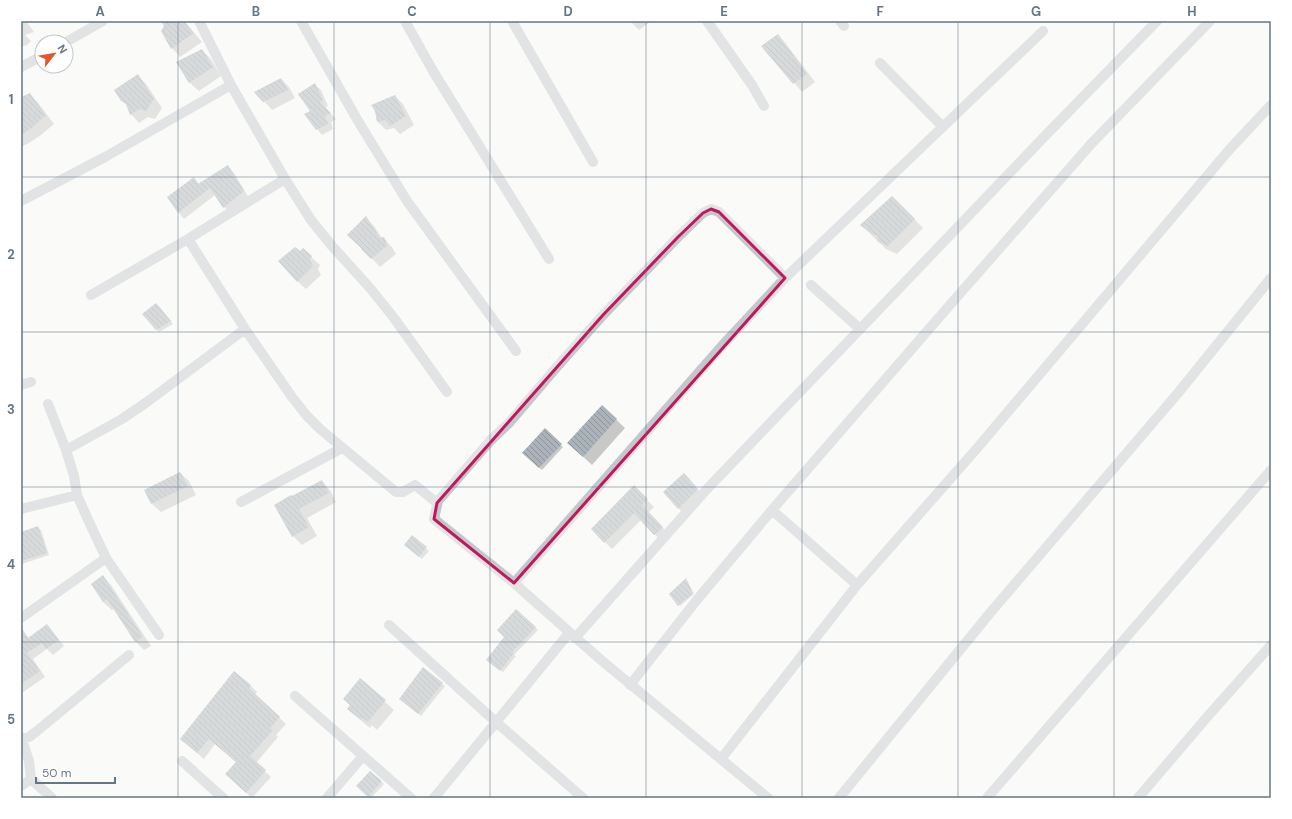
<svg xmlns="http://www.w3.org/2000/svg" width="1292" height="819" font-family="'DM Sans',sans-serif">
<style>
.shadow{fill:#0003}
.building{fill:url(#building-back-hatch)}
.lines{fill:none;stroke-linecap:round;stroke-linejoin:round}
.minor{stroke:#c3c8cc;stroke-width:10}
.marked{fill:none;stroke:#c2185b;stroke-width:3;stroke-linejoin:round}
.grid{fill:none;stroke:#657683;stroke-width:1;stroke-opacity:0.55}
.neatline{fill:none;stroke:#657683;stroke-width:1.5}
.grid-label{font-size:13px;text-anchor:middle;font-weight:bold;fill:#657683}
</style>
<defs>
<pattern id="building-back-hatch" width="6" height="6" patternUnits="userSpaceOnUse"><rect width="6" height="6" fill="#aab3b9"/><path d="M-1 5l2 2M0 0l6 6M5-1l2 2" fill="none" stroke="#8e969c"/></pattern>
</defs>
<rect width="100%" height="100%" fill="#fafaf8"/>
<!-- shadow -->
<path class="shadow" d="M21,21H26L34,32L25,35L31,41L27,45L21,47Z
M165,21H184L202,42L180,57L172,48L165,26Z
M630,21H650V22L639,30Z
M778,35L786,44L815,82L802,92L763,46Z
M202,50L211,59L221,76L199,91L190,83L177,62Z
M138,76L146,84L162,108L155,119L148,117L139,123L131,114L127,106L122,100Z
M281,79L289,87L295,98L272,110L264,101Z
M315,85L321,90L328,106L325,108L336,119L331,122L333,129L322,135L317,129Z
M29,95L38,103L54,124L41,135L29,143L21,147V99Z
M395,96L403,104L414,125L400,134L394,128L386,130L378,122L375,111Z
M228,167L234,173L249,198L230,213L224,207L215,195L184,219L179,213L194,178L199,184Z
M892,197L923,228L897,254L886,249L861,225Z
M366,218L374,226L382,238L392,247L396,254L380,267L363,249Z
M303,250L320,265L318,269L321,275L306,289L297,281L300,253Z
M159,306L173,324L159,332L144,314Z
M602,406L625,428L592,465L577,451Z
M545,430L563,447L542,470L524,453Z
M180,473L189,481L196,495L161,512L152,504L145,490Z
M684,474L700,492L681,511L664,493Z
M321,481L330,490L336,502L307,518L317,536L302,545L293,536L275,505Z
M634,487L654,507L648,513L670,535L662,542L641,520L612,549L592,529Z
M38,527L41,530L49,555L22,564L21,533Z
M412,536L429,551L422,559L408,547Z
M103,577L111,585L151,646L144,650L136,642L114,609L112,610L103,602Z
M686,580L694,594L680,606L670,594Z
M516,610L538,630L514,655L516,656L503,672L490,662L506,637Z
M47,625L64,646L53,655L47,649L33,659L45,677L22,693L21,692V633L23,631L29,638Z
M234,673L251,686L257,692L255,695L286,724L276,735L278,737L256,763L271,777L252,798L233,780L237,763L215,744L204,759L181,739Z
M360,680L394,710L377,730L372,725L370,728L357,717L348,709L351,706L344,699Z
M442,684L445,686L421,716L403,701Z
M370,772L384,784L371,798L358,786Z"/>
<!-- building -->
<path class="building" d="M161,21H184L194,33L171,49L161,31L164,26Z
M778,34L807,74L793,84L761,46Z
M202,49L213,67L189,83L176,62Z
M138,74L154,99L146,111L139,109L130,115L126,104L121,101L114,90Z
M281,78L288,90L263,102L254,92Z
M315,83L323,100L320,102L331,113L325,116L328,124L316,130L304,114L310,111L298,94Z
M30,93L46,115L33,127L21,135V97Z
M395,95L406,116L390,126L385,120L377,122L375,111L371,105Z
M228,165L244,191L223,208L210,188L178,213L167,197L194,177L198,184Z
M892,196L915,219L888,246L877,241L878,236L872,234L860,225Z
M366,216L380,238L384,237L388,245L371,259L361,249H362L347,235Z
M295,247L300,251L303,248L312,256L310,260L313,266L297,282L278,261Z
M156,303L171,321L156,330L142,314Z
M602,405L617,419L583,457L567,443Z
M545,428L562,444L539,468L522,453Z
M180,472L188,486L151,504L144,490Z
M684,473L698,489L678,509L663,492Z
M322,480L329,493L299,509L309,527L292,537L274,505L291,495L292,496Z
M634,485L648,499L642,505L663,527L654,535L634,513L604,543L591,529Z
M38,526L47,553L21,561V532Z
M412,535L427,547L419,557L404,545Z
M103,575L143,637L135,642L107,599L103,602L91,584Z
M686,578L693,593L678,606L669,594Z
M516,609L536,627L512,652L514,653L500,671L486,660L504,637L497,630Z
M47,624L59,640L46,649L42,643L27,653L40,671L21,684V627L28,638Z
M423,667L443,683L418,714L399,699Z
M234,671L251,685L249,688L280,717L270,728L273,730L250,756L266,770L246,793L225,774L236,762L209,739L197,753L180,739Z
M360,678L386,700L368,722L363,718L361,720L347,709L350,705L343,699Z
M370,771L382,781L368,797L356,786Z"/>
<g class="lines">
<!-- minor -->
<path class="minor" d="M199,21L231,85L285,179L311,220L332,246L370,288L394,318L447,392
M301,21L358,121L407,201L516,351
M405,21L433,71L549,259
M512,21L593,162
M707,21L752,85L764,106
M840,21L844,26
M66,42L103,21
M880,63L943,127
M21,67L42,56
M21,201L105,157L231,85
M188,239L245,329L292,397L307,416L320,429L396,492H403L415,485L437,503
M811,285L860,329
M91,295L188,239L285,179
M21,385L31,382
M48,404L66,450L74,476L77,495L90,524L106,558L159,635
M66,450L122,419L147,402L245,329
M241,502L342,448
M21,509L77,495
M772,510L857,585
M514,583L721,347L785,278L1043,31
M21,618L106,558
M389,625L496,722L583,798
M575,638L707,489L1043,138L1157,21
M630,685L696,601L772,510L949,306L1091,144L1210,21
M295,696L411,798
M21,737L29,761L31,779
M22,739L29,737L37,731L129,655
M721,759L857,585L979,446L1229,150L1271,105
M182,761L223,798
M31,779L52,798
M21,786L31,779
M327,798L363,756
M434,798L569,633
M768,798L601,660L514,583L434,519L438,501L491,440L509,423L555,369L603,315L678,237L703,213L711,209L719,212L785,278
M839,798L990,613L1178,393L1271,278
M987,798L1271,470
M1138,798L1208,716L1271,645"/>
</g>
<!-- marked area -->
<path d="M0 0H1292V819H0ZM711,209L719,212L785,278L514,583L434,519L437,503L603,315L678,237L703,213Z" fill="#fafaf8" fill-opacity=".55" fill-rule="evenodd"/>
<path class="marked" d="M711,209L719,212L785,278L514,583L434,519L437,503L603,315L678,237L703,213Z"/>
<!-- grid -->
<path class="grid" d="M178,21V798M334,21V798M490,21V798M646,21V798M802,21V798M958,21V798M1114,21V798M21,177H1271M21,332H1271M21,487H1271M21,642H1271"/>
<!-- border -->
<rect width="1292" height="819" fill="none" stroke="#ffffff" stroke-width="44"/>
<!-- north arrow -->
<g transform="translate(54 54) rotate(59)"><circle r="19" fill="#ffffff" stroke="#c1c8cd"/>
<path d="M0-3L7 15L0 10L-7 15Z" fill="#e4572e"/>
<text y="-6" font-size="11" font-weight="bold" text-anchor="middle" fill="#657683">N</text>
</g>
<!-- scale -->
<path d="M36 777v6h79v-6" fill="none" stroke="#657683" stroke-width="2"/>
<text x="42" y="777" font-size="12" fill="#657683" stroke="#ffffff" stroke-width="3" paint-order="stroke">50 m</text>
<rect x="22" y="22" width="1248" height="775" class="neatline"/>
<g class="grid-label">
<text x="100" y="16">A</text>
<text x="256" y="16">B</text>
<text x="412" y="16">C</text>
<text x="568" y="16">D</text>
<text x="724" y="16">E</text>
<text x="880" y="16">F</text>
<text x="1036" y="16">G</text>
<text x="1192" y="16">H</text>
<text x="11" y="104">1</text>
<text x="11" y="259">2</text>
<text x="11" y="414">3</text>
<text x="11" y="569">4</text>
<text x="11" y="724">5</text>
</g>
</svg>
